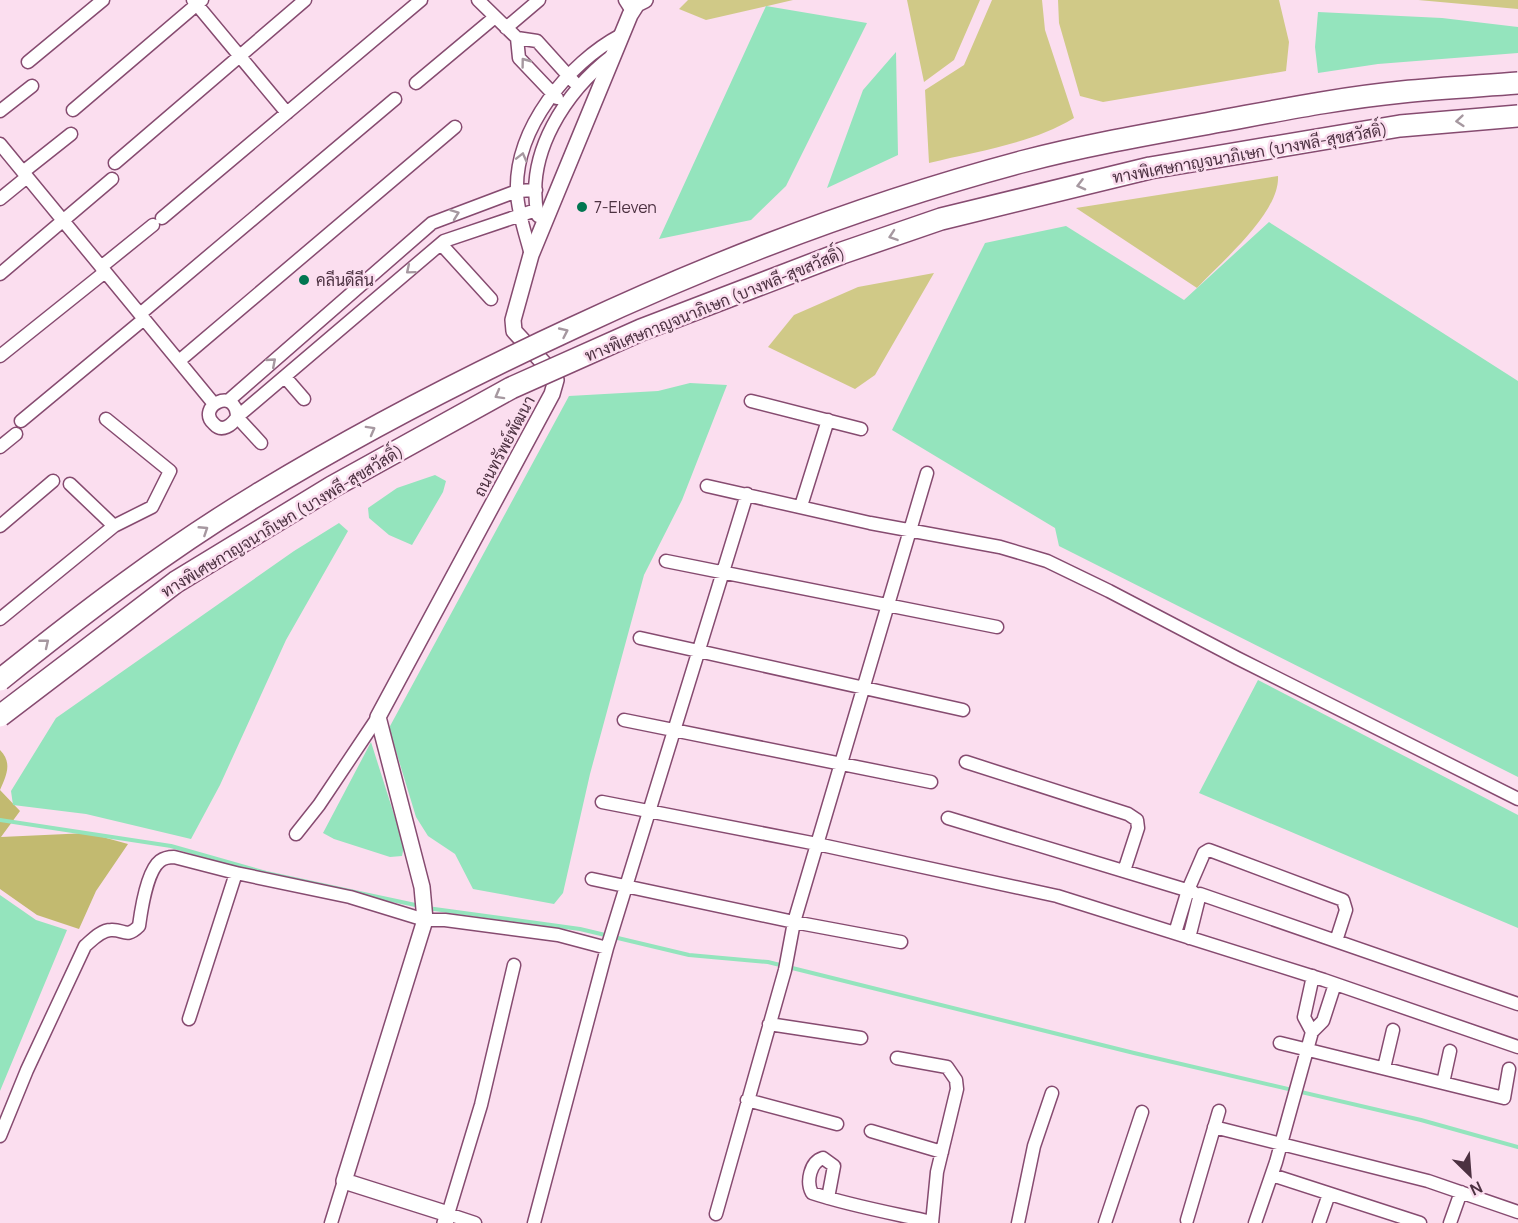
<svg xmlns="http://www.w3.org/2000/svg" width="1518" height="1223" font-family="Manrope,Sarabun,sans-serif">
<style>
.green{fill:#d0c987}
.forest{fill:#c2ba70}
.water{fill:#94e4bd}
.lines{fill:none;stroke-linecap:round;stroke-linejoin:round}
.stream{stroke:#94e4bd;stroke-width:4}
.minor-casing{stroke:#864b70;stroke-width:15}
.tertiary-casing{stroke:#864b70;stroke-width:18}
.minor{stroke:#fff;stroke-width:12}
.tertiary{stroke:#fff;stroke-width:15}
.motorway-bridge-casing{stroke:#864b70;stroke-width:24;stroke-linecap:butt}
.motorway-bridge{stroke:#fff;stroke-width:21}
.oneway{stroke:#a698a0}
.poi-dot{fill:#017651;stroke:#fbdeef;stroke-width:2}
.labels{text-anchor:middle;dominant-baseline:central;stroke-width:5;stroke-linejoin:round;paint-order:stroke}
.street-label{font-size:16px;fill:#4c3141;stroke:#fbdeef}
.poi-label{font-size:16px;fill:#4c3141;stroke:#fbdeef;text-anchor:start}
</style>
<rect width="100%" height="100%" fill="#fbdeef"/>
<!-- green -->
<path class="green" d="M688,0H793L706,20L679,9Z
M907,0H980L954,60L924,82Z
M992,0H1042L1045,30L1074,118C1031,144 978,151 929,163L925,90L964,65Z
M1058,0H1279L1289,42L1286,71L1103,102L1080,96L1059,23Z
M1418,0H1518V9Z
M1278,176C1280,213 1222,261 1197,288L1076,208Z
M934,273L875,375L855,389L768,347L794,315L858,287Z"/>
<!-- forest -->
<path class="forest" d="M0,750C13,763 6,776 0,790L20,811L1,837L88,833L128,844L96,891L79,929L37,915L0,889Z"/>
<!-- water -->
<path class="water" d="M766,6L867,23L786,186L751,220L659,239Z
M1318,12L1442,18L1518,27V53L1378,64L1318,73L1315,47Z
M896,52L898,155L827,188L863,90Z
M1269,222L1518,381V777L1059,546L1055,528L892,430L985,243L1066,226L1184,300Z
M690,383L727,385L682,500L644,575L590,774L563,893L554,904L473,889L455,854L428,836L416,817L389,728L569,396L658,391Z
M435,475L446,481L443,492L412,545L389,535L369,518L368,508L397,488Z
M339,523L348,531L286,640L220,785L191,839L86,814L13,805L11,791L56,718L294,551Z
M1258,680L1518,815V928L1199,793Z
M371,742L404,846L402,856L390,857L334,839L323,833Z
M0,895L36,920L67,930L0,1091Z"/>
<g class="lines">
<!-- stream -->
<path class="stream" d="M0,820L171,846L266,873L420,906
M427,908L580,929L689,955L768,962L1134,1053L1421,1120L1518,1147"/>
<!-- minor casing -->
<g class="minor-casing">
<path id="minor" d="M193,0L287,113
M478,0L517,38
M625,0L632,11
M506,28L539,0
M28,62L103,0
M416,83L495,17
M557,98L519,58L517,38L537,41L574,82
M73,110L202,0
M0,111L32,86
M0,144L214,404
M115,163L305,0
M23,172L71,134
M0,199L27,177
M538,216C524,154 566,91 613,55
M162,218L421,0
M441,244L491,299
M531,255C526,235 518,214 517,193C514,129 568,63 621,35
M101,267L153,225
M0,274L112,179
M140,314L395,99
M0,356L105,272
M179,361L455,127
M285,377L304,399
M228,401L432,223L517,191L536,190
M751,401L861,429
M21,421L144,319
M261,443L237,417C236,385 195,407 214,424C222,433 232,425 237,417L444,241L536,210
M0,447L16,434
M70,484L114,526
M707,486L870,523L1000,547L1047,561L1109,591L1237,658L1518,799
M801,506L828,420
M0,526L53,481
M666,561L997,627
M0,619L114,526L152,507L170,471L106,419
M640,638L963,710
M624,720L931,782
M966,762L1128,814L1137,820L1138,828L1124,871
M602,802L817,844L1057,896L1324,980L1518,1047
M948,818L1193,892
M296,834L319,805L378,717
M592,879L794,922L901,942
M1175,933L1188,890L1204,853L1209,850L1343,900L1346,910L1336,941
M1189,938L1200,894L1518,1004
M1313,976L1304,1017L1312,1032L1323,1021L1335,984
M189,1019L236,873
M769,1024L861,1038
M1280,1043L1504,1098L1509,1069
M897,1058L947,1067L956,1080L957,1089L937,1172L932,1223
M1384,1068L1393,1030
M1443,1083L1450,1051
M747,1100L837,1124
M1214,1127L1428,1181L1518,1212
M871,1131L942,1152
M0,1136L27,1070L85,946C92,940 101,930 111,930C124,929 126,939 139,926C141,911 147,871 160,861C164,858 169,857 174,857L236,873L350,897L425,920H445L558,935L607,948
M1272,1175L1420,1223
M828,1198L834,1166L823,1158C810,1162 806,1182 812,1193C851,1206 892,1213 932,1222
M716,1214L785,970L794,922L927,473
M1187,1220L1219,1111
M331,1223L344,1181
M475,1223L448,1214L481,1105L514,965
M534,1223L607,948L747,494
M1018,1223L1034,1146L1052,1093
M1105,1223L1142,1112
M1255,1223L1276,1162L1312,1032
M1319,1223L1329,1194
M1450,1223L1461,1192"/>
</g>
<!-- tertiary casing -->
<g class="tertiary-casing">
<path id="tertiary" d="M445,1223L448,1214L344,1181L425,920L422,887L378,717L552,394L556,380L549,369L514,331L513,320L531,255L630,15L637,4L645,0"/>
</g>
<!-- minor -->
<use href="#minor" class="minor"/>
<!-- tertiary -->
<use href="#tertiary" class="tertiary"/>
<!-- motorway-bridge casing -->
<g class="motorway-bridge-casing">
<path id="motorway-bridge" d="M0,680C82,614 166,550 257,495C359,433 465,378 573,328C718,260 870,202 1025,161C1090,144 1156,133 1221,121C1281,110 1341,98 1402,92C1440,88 1479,86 1518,83
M0,716L176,582L332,487L511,388L641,330L842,253L941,219L1150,168L1400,126L1518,116"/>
</g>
<!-- motorway-bridge -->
<use href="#motorway-bridge" class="motorway-bridge"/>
</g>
<!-- one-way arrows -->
<defs><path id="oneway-chevron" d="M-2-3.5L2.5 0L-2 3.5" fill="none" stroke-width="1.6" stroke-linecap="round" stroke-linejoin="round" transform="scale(1.5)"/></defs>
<g class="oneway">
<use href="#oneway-chevron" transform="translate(525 62) rotate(-127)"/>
<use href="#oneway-chevron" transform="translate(1460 121) rotate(175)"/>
<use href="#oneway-chevron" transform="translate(522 157) rotate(-76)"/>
<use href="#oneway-chevron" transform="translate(1081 185) rotate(166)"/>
<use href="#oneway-chevron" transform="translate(455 214) rotate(-20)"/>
<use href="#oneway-chevron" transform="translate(893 236) rotate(161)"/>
<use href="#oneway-chevron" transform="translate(410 270) rotate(140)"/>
<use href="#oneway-chevron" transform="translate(564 332) rotate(-25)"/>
<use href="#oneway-chevron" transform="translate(272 362) rotate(-41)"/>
<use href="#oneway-chevron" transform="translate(499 395) rotate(151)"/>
<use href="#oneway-chevron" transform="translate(371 430) rotate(-29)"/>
<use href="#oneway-chevron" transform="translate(204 530) rotate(-33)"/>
<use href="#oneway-chevron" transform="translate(45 643) rotate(-39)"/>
</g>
<!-- markers -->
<g class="poi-dot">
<circle cx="582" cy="207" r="6"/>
<circle cx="304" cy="280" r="6"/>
</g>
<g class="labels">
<!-- street labels -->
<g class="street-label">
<text transform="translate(1250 153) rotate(-10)">ทางพิเศษกาญจนาภิเษก (บางพลี-สุขสวัสดิ์)</text>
<text transform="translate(715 304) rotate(-22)">ทางพิเศษกาญจนาภิเษก (บางพลี-สุขสวัสดิ์)</text>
<text transform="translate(504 446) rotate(-62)">ถนนทรัพย์พัฒนา</text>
<text transform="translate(282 521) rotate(-31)">ทางพิเศษกาญจนาภิเษก (บางพลี-สุขสวัสดิ์)</text>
</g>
<!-- poi labels -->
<g class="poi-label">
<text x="594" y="207">7-Eleven</text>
<text x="316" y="280">คลีนดีลีน</text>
</g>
</g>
<!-- north arrow -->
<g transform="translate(1470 1175) rotate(155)" stroke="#fbdeef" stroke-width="4.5" paint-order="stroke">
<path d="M0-4.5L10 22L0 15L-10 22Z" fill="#4c3141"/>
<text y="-9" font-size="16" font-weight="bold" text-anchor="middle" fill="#4c3141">N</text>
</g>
</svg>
